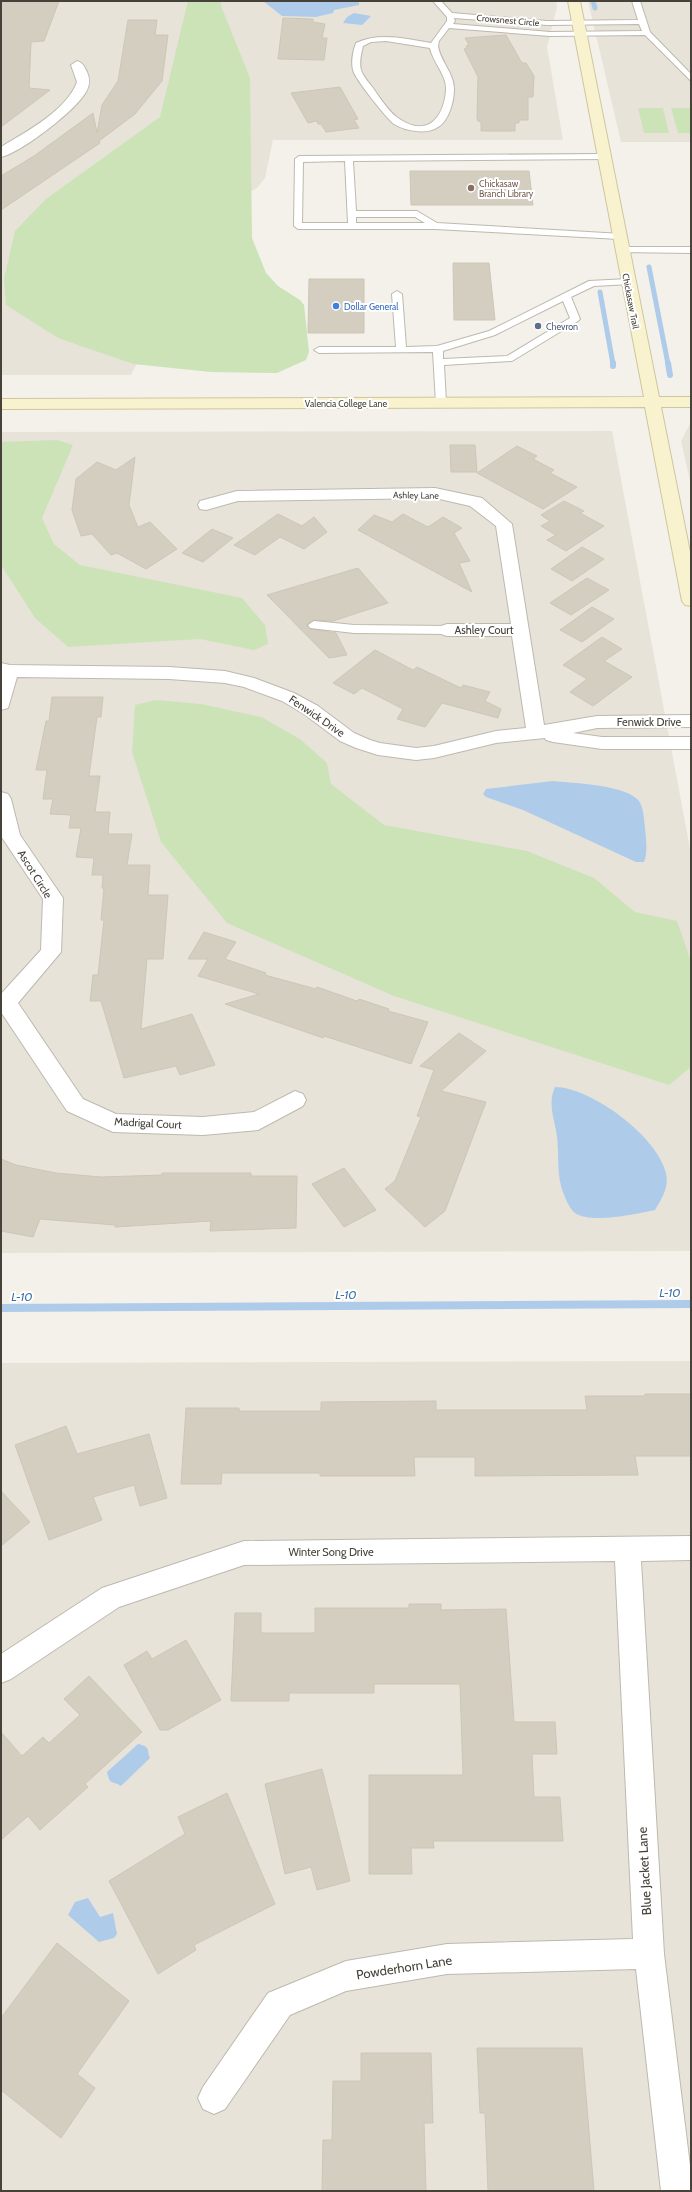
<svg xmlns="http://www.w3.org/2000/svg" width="692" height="2192" font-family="Cabin,sans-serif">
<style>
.residential{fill:#e7e3d9}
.green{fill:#cce3b8}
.water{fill:#aecce9}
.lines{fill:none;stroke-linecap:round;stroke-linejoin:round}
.stream-far2{stroke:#aecce9;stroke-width:5}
.stream-far1{stroke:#aecce9;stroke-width:6}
.stream{stroke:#aecce9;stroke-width:8}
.building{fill:#d4cec1;stroke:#cec6b5}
.lane-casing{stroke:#beb9ae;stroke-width:2}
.street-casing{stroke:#beb9ae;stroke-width:2}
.secondary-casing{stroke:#cec69f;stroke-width:2}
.lane{fill:#fff;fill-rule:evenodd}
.street{fill:#fff;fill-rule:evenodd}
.secondary{fill:#f9f2cf;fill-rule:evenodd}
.education-dot{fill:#8d6e63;stroke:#fff;stroke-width:1.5}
.shop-dot{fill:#3f7fe0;stroke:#fff;stroke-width:1.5}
.service-dot{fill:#5c6f8a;stroke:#fff;stroke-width:1.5}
.labels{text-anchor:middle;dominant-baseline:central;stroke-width:4;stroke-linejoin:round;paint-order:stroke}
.far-street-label{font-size:9px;fill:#464239;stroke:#fff}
.far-education-label{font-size:9px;fill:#785e54;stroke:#fff;text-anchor:start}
.far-shop-label{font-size:9px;fill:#366cbe;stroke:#fff;text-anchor:start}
.far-service-label{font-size:9px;fill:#4e5e75;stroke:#fff;text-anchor:start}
.street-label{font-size:11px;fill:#464239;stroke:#fff}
.water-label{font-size:12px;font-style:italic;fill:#3d72a7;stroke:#fff}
.near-street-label{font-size:13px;fill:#464239;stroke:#fff}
</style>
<rect width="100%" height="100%" fill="#f3f1ea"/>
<!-- residential -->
<path class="residential" d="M1,1H556L557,7L547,47L563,140H273L265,178L257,188L242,196L147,344L131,375H1Z
M588,1H691V142H621Z
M691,422V485L681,441Z
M612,431L691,854V1251L1,1253V432Z
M691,1361V2191H1V1363Z"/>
<!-- green -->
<path class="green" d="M188,1H221V6L250,78L252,238L266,273L278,286L300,300L304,305L309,352L306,360L277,373L211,372L133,364L58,338L6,305L4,279L15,231L46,199L160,117Z
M638,108H663L669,133H644Z
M671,108H691V133H678Z
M57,440L73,445L42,518L54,544L80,565L242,598L265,625L268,644L254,650L200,639L68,647L35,618L1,565V442Z
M155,700L201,704L261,717L300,739L327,763L331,784L384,825L527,851L594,878L635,912L677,921L691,961V1067L669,1085L394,996L227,923L161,842L132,752L135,705Z"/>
<!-- water -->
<path class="water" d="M263,1H359V5L334,10L333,13L316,17L282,16Z
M354,13L371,16L362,25L343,23L347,17Z
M553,781C572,783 628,785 639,801C644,808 644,821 645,828C646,839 648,853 644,862H636L523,810L486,797L483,794L486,789Z
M555,1087C591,1087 658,1137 666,1173C669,1188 662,1198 655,1210C637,1214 590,1224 575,1213C569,1209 563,1193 561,1186C557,1170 559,1153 557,1137C555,1120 547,1104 555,1087Z
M138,1744C152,1747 146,1750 150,1758L121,1786C112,1780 110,1786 107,1772Z
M88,1898L100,1917L113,1913L117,1934L114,1938L99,1942L68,1915L75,1902Z"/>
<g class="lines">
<!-- stream-far2 -->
<path class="stream-far2" d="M593,1L595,8
M649,267L668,364
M600,292L613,364"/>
<!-- stream-far1 -->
<path class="stream-far1" d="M613,363V366
M668,363L670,375"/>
<!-- stream -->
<path class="stream" d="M1,1308L691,1304"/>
</g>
<!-- building -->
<path class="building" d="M1,1H59L44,41L31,42L29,88L50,90L1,127Z
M283,18L313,19V22L325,24L322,38H327L324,60L278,59Z
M128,20H157L155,35H168L162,81L135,114L99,141L100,143L1,210V176L34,156L93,113L97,133L102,105L118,81Z
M506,35L522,63H526L534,76L533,97H528V120H519V123H515V131H481V122L478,121L477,118L478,77L464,49L467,48L466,46L469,45L465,38Z
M340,87L358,119L354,120L359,128L326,132L321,124H318L317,121L308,123L291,93Z
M410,171H529L533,205H411Z
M453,263H489L495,320H454Z
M309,279H364V333H308Z
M450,445H475L477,472H451Z
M517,446L537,456L533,459L554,470L550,473L577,487L543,509L477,473Z
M135,457L129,505L138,527L150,522L177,549L146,569L117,553L111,555L92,534L81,536L72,510L76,479L97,462L116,470Z
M564,501L584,511L580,513L604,526L566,551L547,540L556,535L541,526L550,521L541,515Z
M278,514L302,526L314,517L327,532L304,549L280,537L255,555L234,545Z
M403,514L428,527L443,517L462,528L454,533L470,561L459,563L472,592L358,530L374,515L392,522Z
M212,529L233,538L203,562L182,553Z
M582,547L604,559L572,581L551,569Z
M358,568L388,603L333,621L314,620L307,625L310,629L336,633L347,655L329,658L267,595Z
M587,578L609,590L571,615L550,603Z
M592,607L614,619L582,642L560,630Z
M602,637L622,649L604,661L632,677L593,706L570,692L587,679L563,665Z
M375,650L413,670L417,667L461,688L463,685L490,692L485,701L501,709L498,718L442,703L425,727L397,719L403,709L362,688L354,694L333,683Z
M52,697H103L101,717H97L89,776H100L95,812H110L108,834H132L127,865H150L148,895H168L163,959H147L141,1029L192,1014L215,1065L180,1075L176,1066L124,1078L101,1001H90L93,975H98L104,920H101L104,888H102L103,875H92L94,858L76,857L81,828H69L71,815L50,814L53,799H43L47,770H36L46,721H49Z
M204,932L236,942L225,959L266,973L265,975L316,989L317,987L357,1001L359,999L389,1009L388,1011L428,1022L411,1064L324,1036L323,1038L225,1004L259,994L198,976L208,959H188Z
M459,1033L486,1051L441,1091L486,1102L445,1211L425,1227L385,1189L395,1181L421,1117L417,1116L434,1070L420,1066Z
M1,1159L16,1165L56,1173L101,1177L162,1175V1173H251V1176H297L296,1228L210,1231L211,1221L115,1227V1225L40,1219L33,1237L1,1231Z
M344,1168L376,1210L344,1227L312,1184Z
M645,1394H691V1456H635L638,1475L475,1476V1457H414L415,1476H320V1473H222L221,1484H181L186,1408H239V1411H321V1402L436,1401V1410H587L585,1396H645Z
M66,1426L77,1454L149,1434L167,1498L140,1506L134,1485L93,1497L102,1520L49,1540L15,1445Z
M1,1491L30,1522L1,1546Z
M409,1604H441V1610L506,1609L514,1722H555L557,1754H532L534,1797H560L563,1841H433L434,1848H411L412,1874H369V1775H463L460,1684H374V1693H289V1701H231L235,1613H261V1633H315V1608H409Z
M186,1640L221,1700L168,1730H160L124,1665L147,1651L152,1659Z
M89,1676L142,1732L85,1784L88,1787L40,1830L28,1816L1,1840V1732L22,1756L43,1737L49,1743L80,1715L64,1699Z
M322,1769L350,1881L317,1890L311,1867L285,1874L265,1784Z
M227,1793L275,1904L194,1945L196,1950L158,1974L109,1881L185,1834L178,1817Z
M57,1943L129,2001L77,2074L95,2088L61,2138L1,2090V2018Z
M477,2048H582L594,2191H488L485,2113H480Z
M361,2053H431L433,2123H424L426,2191H322L323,2140H332L333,2081H361Z"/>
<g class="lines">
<!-- lane casing -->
<g class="lane-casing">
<path id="lane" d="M433,1H441L452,13L547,21L638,20L632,1H640L650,32L691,74V81L645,35L550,36L449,28L439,41L438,46C440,61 454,73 454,89C454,101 449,121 438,127C427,135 405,131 394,124C387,119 355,79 353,70C351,62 353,51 356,43C380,32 405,39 431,43L447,21V17ZM454,18L547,25L639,24L642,31L550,32L453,24L455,21ZM386,41L430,48C433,63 447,75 446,90C444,117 428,137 401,120C390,114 380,98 373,88C369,83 363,76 361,70C359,63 361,54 363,46L371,42Z
M603,154L607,157L606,159L353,161L356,211H417L437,223L622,234L623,236L619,239L435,229H298L294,226L295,159L299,156ZM345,161L348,223H302L303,162ZM356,217H415L425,223H356Z
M621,247H691V253L618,252L616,250Z
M628,279L633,282L631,284L594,286L571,297L580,319L578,321L512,361L444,365L446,403L441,406L436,403L433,352L319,353L314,350L319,347H396L392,294L397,291L402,294L406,347L437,346L489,331L589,281ZM563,301L570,318L507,356L443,359V351L495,335Z
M314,621L354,625L447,626L453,630L447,634L354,633L310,628L308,625Z"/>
</g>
<!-- street casing -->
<g class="street-casing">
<path id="street" d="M77,61C83,63 84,66 87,72C90,79 90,85 86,92C75,111 22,152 1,157V147C26,132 67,110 77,82L71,65Z
M435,488L482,498L512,524L544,725L597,716L691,715V727L597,728L573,733L602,737H691V749H602L553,742L546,740L545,738L496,743L434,758L416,760L378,755L356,748L340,741L304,714L282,701L244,687L225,683L169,679L17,677L8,708L1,710V663L10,665L169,667L225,671L254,678L294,693L318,706L354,733L370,740L380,743L416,748L434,746L496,731L526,728L512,636H447L441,634L438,630L441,626L447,624H511L496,526L470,506L435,498L238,501L206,510L200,509L198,505L200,501L237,491Z
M1,792L8,794L11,799L20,835L63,898L61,952L18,1003L83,1099L116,1114L203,1117L254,1112L295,1091L303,1094L306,1100L303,1106L258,1130L203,1135L113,1132L67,1111L1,1012V994L41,950L43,899L1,836Z
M691,1536V1560L641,1561L664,1954L691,2174V2191H661L636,1969L447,1974L346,1991L290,2015L225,2109L214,2114L203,2109L198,2098L203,2087L268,1993L346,1961L447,1944L633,1939L615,1561L244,1565L119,1607L11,1679L1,1683V1654L102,1588L244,1541Z"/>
</g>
<!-- secondary casing -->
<g class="secondary-casing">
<path id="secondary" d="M568,1H580L659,397H691V407H661L691,557V606L685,605L682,601L645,407L1,409V399L644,397Z"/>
</g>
<!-- lane -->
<use href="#lane" class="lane"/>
<!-- street -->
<use href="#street" class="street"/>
<!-- secondary -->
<use href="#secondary" class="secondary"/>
</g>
<!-- markers -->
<circle class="education-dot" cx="471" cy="188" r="4"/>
<circle class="shop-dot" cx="336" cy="306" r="4"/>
<circle class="service-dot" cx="538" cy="326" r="4"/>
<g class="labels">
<!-- far-street labels -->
<g class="far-street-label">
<text transform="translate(508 20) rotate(5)">Crowsnest Circle</text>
<text transform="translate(631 301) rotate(79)">Chickasaw Trail</text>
<text x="346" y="403">Valencia College Lane</text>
<text transform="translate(416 495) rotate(1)">Ashley Lane</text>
</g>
<!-- far-education labels -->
<g class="far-education-label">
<text x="479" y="183">Chickasaw<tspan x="479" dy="10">Branch Library</tspan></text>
</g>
<!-- far-shop labels -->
<g class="far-shop-label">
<text x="344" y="306">Dollar General</text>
</g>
<!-- far-service labels -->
<g class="far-service-label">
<text x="546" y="326">Chevron</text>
</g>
<!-- street labels -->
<g class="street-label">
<text x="484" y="630">Ashley Court</text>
<text transform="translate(317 716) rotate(34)">Fenwick Drive</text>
<text x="649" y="722">Fenwick Drive</text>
<text transform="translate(35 874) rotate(58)">Ascot Circle</text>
<text transform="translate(148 1123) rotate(3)">Madrigal Court</text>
<text x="331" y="1552">Winter Song Drive</text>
</g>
<!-- water labels -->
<g class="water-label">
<text x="670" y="1292">L-10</text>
<text x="346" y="1294">L-10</text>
<text x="22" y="1296">L-10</text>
</g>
<!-- near-street labels -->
<g class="near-street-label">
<text transform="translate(644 1871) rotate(-93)">Blue Jacket Lane</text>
<text transform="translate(404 1967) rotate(-9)">Powderhorn Lane</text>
</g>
</g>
<!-- border -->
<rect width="692" height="2192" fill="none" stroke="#464239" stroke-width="4"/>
</svg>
